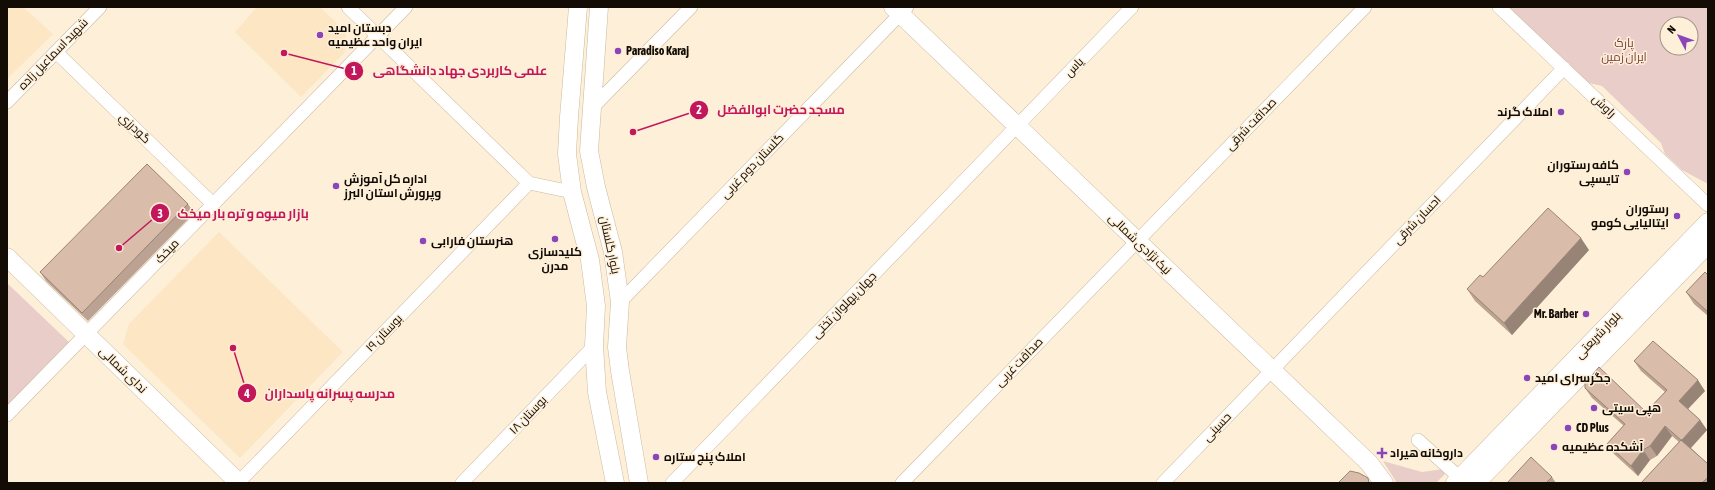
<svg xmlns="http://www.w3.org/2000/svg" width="1715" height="490" font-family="'Asap Condensed',Cairo,sans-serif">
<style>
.built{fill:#fce6c3}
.green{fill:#e9cdc9;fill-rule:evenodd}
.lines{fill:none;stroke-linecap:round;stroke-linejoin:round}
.street-casing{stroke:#cbba9f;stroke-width:14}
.secondary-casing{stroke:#cbba9f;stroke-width:19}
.street{stroke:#fff;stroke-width:13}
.secondary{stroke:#fff;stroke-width:18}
.wall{fill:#bba292}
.shaded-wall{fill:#988477}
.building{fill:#d9bcaa;stroke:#988477}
.poi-dot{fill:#8a46b9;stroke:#feefd9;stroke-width:1.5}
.labels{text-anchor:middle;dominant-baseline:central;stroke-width:3;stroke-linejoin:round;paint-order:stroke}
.poi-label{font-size:12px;font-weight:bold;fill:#120c04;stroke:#feefd9;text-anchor:start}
.park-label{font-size:12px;fill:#773d37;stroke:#feefd9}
.street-label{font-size:12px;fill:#120c04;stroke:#feefd9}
.leader{fill:none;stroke:#c2185b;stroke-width:1.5}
.callout-dot{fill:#c2185b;stroke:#feefd9;stroke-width:1.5}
.mark-label{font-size:12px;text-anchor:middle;font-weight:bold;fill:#fff}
.callout-label{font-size:13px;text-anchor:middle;font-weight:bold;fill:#c2185b;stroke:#feefd9;stroke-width:3;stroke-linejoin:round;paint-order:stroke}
</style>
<rect width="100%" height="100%" fill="#feefd9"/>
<!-- built -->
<path class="built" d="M7,7H23L53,34L7,79Z
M257,7H320L346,32L345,52L301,97L235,32Z
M219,232L343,352L240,458L123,344L129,324Z"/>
<!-- green -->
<path class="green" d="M1502,7H1708V184L1682,170L1665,154L1661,143L1602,86L1580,81ZM1667,24H1691V48H1667Z
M7,283L70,343L7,408Z
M1383,461L1422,472L1443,469L1446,473L1436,483H1397Z"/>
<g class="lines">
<!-- street casing -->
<g class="street-casing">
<path id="street" d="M348,7L529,183L572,192
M1499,7L1708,205
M56,52L213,204
M7,102L100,7
M591,109L691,7
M620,302L907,7
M7,415L406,7
M1418,440L1460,478
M238,483L529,183
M462,483L594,346
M672,483L1132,7
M902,483L1365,7
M1163,483L1564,68"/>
</g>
<!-- secondary casing -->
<g class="secondary-casing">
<path id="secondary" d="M578,7L569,117L567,154L572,192L590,260L596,306L594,346L597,392L615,483
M599,7L589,151L596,187L613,252L620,302L617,347L620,371L639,483
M893,7L1369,463L1384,483
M7,257L239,483
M1455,483L1708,222
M1476,483L1708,244"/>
</g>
<!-- street -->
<use href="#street" class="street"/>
<!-- secondary -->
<use href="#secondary" class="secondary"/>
</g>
<!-- wall -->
<path class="wall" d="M188,204L194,213L88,321L46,281L40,272Z
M1589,250L1512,335L1475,301L1467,289L1483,277Z
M1708,275V316L1694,304L1686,292Z
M1634,361L1705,391L1688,409L1700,420L1707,430L1691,448L1708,464V483H1641L1679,442L1672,436L1657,456L1650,460L1638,476L1614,454L1607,444L1624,426L1592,398L1585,388L1646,412L1665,392L1641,371Z
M1552,477L1556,483H1507Z"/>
<!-- shaded-wall -->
<path class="shaded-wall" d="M1581,238L1589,250L1512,335L1504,323Z
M1698,380L1705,391L1686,411L1679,401Z
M1700,420L1707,430L1688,451L1681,441Z
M1665,426L1672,436L1657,456L1650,446Z
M1643,450L1650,460L1638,476L1631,466Z"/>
<!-- building -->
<path class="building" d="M147,164L188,204L82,313L40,272Z
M1548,208L1581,238L1504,323L1467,289L1480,275L1483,277Z
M1705,272L1708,275V312L1686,292Z
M1653,341L1698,380L1679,401L1700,420L1682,440H1681L1665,426L1650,446L1643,450L1631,466L1607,444L1625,424L1585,388V383L1599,367L1646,412L1667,390L1634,361Z
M1681,440L1708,464V477L1702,483H1641Z
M1531,457L1552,477L1546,483H1507Z
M1350,471L1359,473L1368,478L1369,483H1338Z"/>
<!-- markers -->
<g class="poi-dot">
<circle cx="320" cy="35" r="4"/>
<circle cx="618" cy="51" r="4"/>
<circle cx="1561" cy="112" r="4"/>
<circle cx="1627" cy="172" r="4"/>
<circle cx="336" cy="186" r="4"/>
<circle cx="1677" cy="216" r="4"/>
<circle cx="555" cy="239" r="4"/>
<circle cx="423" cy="241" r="4"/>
<circle cx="1586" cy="314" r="4"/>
<circle cx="1527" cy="378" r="4"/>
<circle cx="1594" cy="408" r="4"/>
<circle cx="1568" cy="428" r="4"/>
<circle cx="1554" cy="447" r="4"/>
<path d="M1380 447h4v4h4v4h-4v4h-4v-4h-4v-4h4z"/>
<circle cx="656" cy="457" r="4"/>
</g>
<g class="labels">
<!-- poi labels -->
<g class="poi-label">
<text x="328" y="28">دبستان امید<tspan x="328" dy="14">ایران واحد عظیمیه</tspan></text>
<text x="626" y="51">Paradiso Karaj</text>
<text x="1553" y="112" text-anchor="end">املاک گرند</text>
<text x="1619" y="165" text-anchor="end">کافه رستوران<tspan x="1619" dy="14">تایسپی</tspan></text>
<text x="344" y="179">اداره کل آموزش<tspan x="344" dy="14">وپرورش استان البرز</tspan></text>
<text x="1669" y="209" text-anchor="end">رستوران<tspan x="1669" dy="14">ایتالیایی کومو</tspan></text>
<text x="431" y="241">هنرستان فارابی</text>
<text x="555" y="252" text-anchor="middle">کلیدسازی<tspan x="555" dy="14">مدرن</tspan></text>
<text x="1578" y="314" text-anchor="end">Mr. Barber</text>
<text x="1535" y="378">جگرسرای امید</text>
<text x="1602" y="408">هپی سیتی</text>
<text x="1576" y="428">CD Plus</text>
<text x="1562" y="447">آشکده عظیمیه</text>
<text x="1390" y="453">داروخانه هیراد</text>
<text x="664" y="457">املاک پنج ستاره</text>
</g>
<!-- park labels -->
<g class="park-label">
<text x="1624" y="43">پارک<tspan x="1624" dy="14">ایران زمین</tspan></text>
</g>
<!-- street labels -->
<g class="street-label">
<text transform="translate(53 54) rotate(-46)">شهید اسماعیل زاده</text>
<text transform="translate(1074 67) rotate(-46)">یاس</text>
<text transform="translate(1604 106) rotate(43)">راوش</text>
<text transform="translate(1251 124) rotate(-46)">صداقت شرقی</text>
<text transform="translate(135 128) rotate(44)">گودرزي</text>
<text transform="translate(752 166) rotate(-46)">گلستان دوم غربی</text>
<text transform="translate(1417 220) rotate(-46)">احسان شرقی</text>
<text transform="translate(1140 244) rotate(44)">نیک نژادی شمالی</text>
<text transform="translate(610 245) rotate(78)">بلوار گلستان</text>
<text transform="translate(167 251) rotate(-46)">میخک</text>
<text transform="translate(844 305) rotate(-46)">جهان پهلوان تختی</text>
<text transform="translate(384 333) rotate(-46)">بوستان ۱۹</text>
<text transform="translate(1598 335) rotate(-46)">بلوار شریعتی</text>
<text transform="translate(1019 362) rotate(-46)">صداقت غربی</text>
<text transform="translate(123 370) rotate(44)">ندای شمالی</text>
<text transform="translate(528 415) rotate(-46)">بوستان ۱۸</text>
<text transform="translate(1217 427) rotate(-46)">حسینی</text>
</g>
</g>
<!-- callouts -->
<path class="leader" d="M284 53L354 71M633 132L699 110M119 248L160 213M233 348L247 393"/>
<g class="callout-dot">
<circle cx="284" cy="53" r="4"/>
<circle cx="633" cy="132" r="4"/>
<circle cx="119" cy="248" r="4"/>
<circle cx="233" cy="348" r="4"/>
<circle cx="354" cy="71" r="10"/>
<circle cx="699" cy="110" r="10"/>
<circle cx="160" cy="213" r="10"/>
<circle cx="247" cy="393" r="10"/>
</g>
<g class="mark-label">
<text x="354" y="75">1</text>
<text x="699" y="114">2</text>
<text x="160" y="218">3</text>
<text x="247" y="398">4</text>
</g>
<g class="callout-label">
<text x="460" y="75">علمی کاربردی جهاد دانشگاهی</text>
<text x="781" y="114">مسجد حضرت ابوالفضل</text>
<text x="243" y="218">بازار میوه و تره بار میخک</text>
<text x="330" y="398">مدرسه پسرانه پاسداران</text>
</g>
<!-- border -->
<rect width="1715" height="490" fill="none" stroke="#120c04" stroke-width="16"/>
<!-- north arrow -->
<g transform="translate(1679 36) rotate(311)"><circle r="19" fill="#feefd9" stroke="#a09484"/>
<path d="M0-3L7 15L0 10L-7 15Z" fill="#8a46b9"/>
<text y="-6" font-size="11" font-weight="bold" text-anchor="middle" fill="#120c04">N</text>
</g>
</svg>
